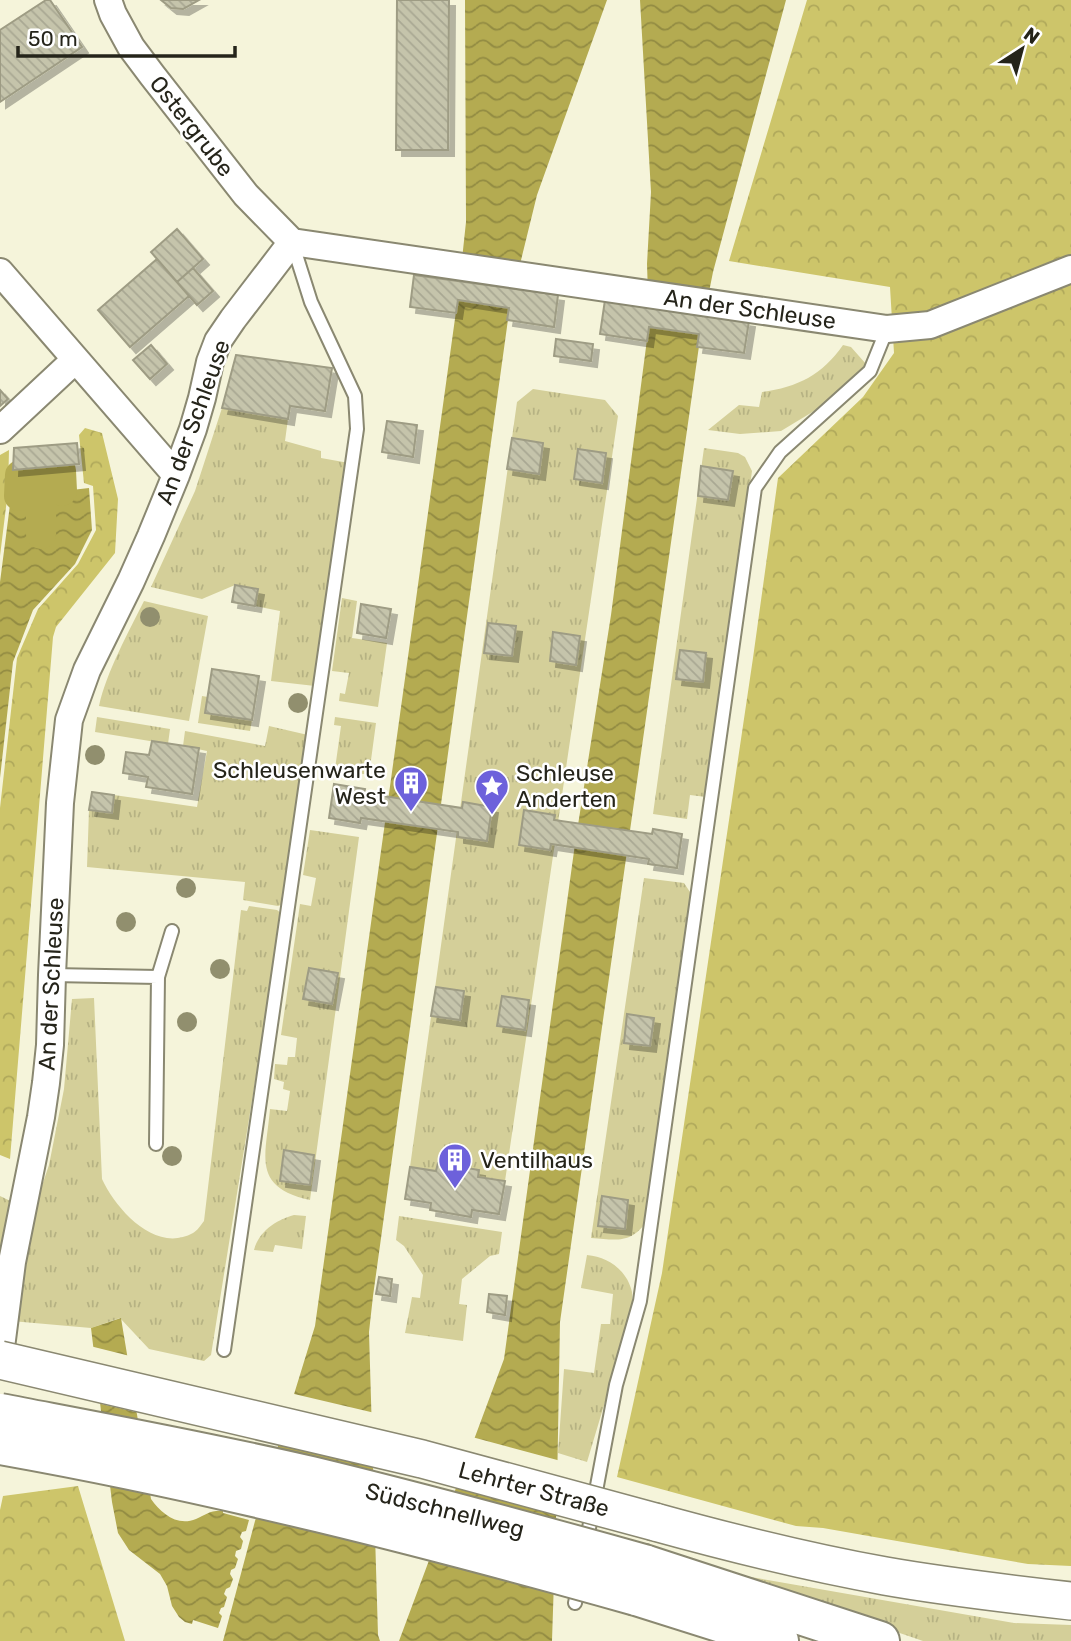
<svg xmlns="http://www.w3.org/2000/svg" width="1071" height="1641" font-family="Rubik,sans-serif">
<style>
.grass{fill:url(#grass-tufts)}
.forest{fill:url(#forest-crowns)}
.water{fill:url(#water-waves)}
.pier{fill:#f5f4da}
.lines{fill:none;stroke-linecap:round;stroke-linejoin:round}
.canal{stroke:#b4ab51;stroke-width:30}
.building{fill:url(#building-back-hatch);stroke:#9e9c84;stroke-width:2;filter:url(#shadow)}
.service-casing{stroke:#8a8871;stroke-width:16}
.minor-casing{stroke:#8a8871;stroke-width:30}
.secondary-casing{stroke:#8a8871;stroke-width:40}
.trunk-casing{stroke:#8a8871;stroke-width:42}
.service{stroke:#fff;stroke-width:12}
.minor{stroke:#fff;stroke-width:26}
.secondary{stroke:#fff;stroke-width:37}
.trunk{stroke:#fff;stroke-width:38}
.secondary-bridge-casing{stroke:#8a8871;stroke-width:40;stroke-linecap:butt}
.trunk-bridge-casing{stroke:#8a8871;stroke-width:42;stroke-linecap:butt}
.secondary-bridge{stroke:#fff;stroke-width:37}
.trunk-bridge{stroke:#fff;stroke-width:38}
.tree{fill:#918f6e}
.labels{text-anchor:middle;dominant-baseline:central;stroke-width:5;stroke-linejoin:round;paint-order:stroke}
.street-label{font-size:23px;fill:#25241a;stroke:#fff}
.poi-label{font-size:23px;fill:#25241a;stroke:#fff;text-anchor:start}
</style>
<defs>
<pattern id="grass-tufts" width="24" height="20" patternUnits="userSpaceOnUse" patternTransform="scale(1.75)"><rect width="24" height="20" fill="#d4cf99"/><path d="M3 7l-1-3M5 7V3M7 7l1-3M15 17l-1-3M17 17v-4M19 17l1-3" fill="none" stroke="#b6b283"/></pattern>
<pattern id="forest-crowns" width="20" height="18" patternUnits="userSpaceOnUse" patternTransform="scale(1.75)"><rect width="20" height="18" fill="#cdc56a"/><path d="M2 6a3 3 0 1 1 6 0M12 15a3 3 0 1 1 6 0" fill="none" stroke="#b0a95b"/></pattern>
<pattern id="water-waves" width="16" height="10" patternUnits="userSpaceOnUse" patternTransform="scale(1.75)"><rect width="16" height="10" fill="#b4ab51"/><path d="M0 5q4-4 8 0t8 0" fill="none" stroke="#928b42"/></pattern>
<pattern id="building-back-hatch" width="6" height="6" patternUnits="userSpaceOnUse" patternTransform="scale(1.75)"><rect width="6" height="6" fill="#c5c4ab"/><path d="M-1 5l2 2M0 0l6 6M5-1l2 2" fill="none" stroke="#a9a893"/></pattern>
<filter id="shadow"><feDropShadow dx="6" dy="6" stdDeviation="0" flood-color="#0004"/></filter>
</defs>
<rect width="100%" height="100%" fill="#f5f4da"/>
<!-- grass -->
<path class="grass" d="M843,345L851,347L866,364L819,408L781,431L740,434L708,430L739,405L759,407L762,392C798,387 822,375 843,345Z
M533,389L605,400L618,416L505,1181L478,1177V1170L438,1163L436,1171L410,1167L517,402Z
M222,408L288,419L285,441L321,451V458L349,463L315,686L271,681L280,611L255,606L258,589L235,585L202,599L151,587L195,491Z
M704,448L738,453L745,457L752,471L706,797L690,795L687,819L653,814Z
M342,598L357,601L352,638L387,643L378,707L339,701L340,693L345,694L349,673L332,671Z
M144,601L208,616L189,721L99,706C106,673 129,631 144,601Z
M202,696L208,697L205,713L252,720L250,731L198,723Z
M97,717L170,729L168,744L95,732Z
M335,717L376,723L369,775L335,769L341,726L334,725Z
M269,726L308,735L283,904L278,906L243,900L245,882L87,867L89,810L111,813L114,795L197,807L207,751L183,746L185,731L265,746Z
M310,830L359,837L310,1200C251,1187 266,1156 270,1109L287,1111L290,1091L283,1089L284,1082L274,1079L275,1064L287,1065L288,1057H295L297,1038L281,1035L300,904L311,906L316,878L303,875Z
M644,878L684,883L692,895L647,1221C631,1244 617,1240 591,1238Z
M249,906L277,910L282,914L211,1355L204,1361L149,1349L120,1318L91,1328L0,1320V1196L33,1212L49,1165L64,1089L72,999L94,998L102,1179C116,1209 155,1254 193,1233C197,1231 201,1225 204,1221L241,910L247,911Z
M294,1215L306,1216L302,1249L275,1245L273,1252L254,1250C259,1231 276,1220 294,1215Z
M399,1216L502,1232L499,1254L490,1256L462,1279L459,1304L467,1305L463,1341L405,1333L412,1297L420,1298L423,1275L404,1246L396,1240Z
M587,1255C608,1257 627,1270 632,1292C633,1299 631,1308 631,1315L587,1462L558,1453L564,1369L594,1373L601,1324H610L613,1294L581,1288Z
M722,1572L1014,1623L1071,1625V1641H923Z"/>
<!-- forest -->
<path class="forest" d="M807,0H1071V1566L1028,1564L823,1528L796,1526L617,1477L662,1273L753,658L778,478L863,397L894,353L890,287L729,261Z
M85,428L102,433L118,499L115,553L56,627L53,637L10,1159L0,1155V808L17,658L38,609L78,564L96,530L93,486L84,483L79,435Z
M9,450L8,491L0,556V455Z
M78,1486L125,1641H0V1510L3,1496Z"/>
<!-- water -->
<path class="water" d="M465,0H607L537,195L510,305L373,1296L369,1332L378,1635L380,1641H223L255,1521L315,1326L458,297L466,222Z
M640,0H786L713,272L701,332L560,1322L557,1489L552,1641H399L504,1359L575,844L611,615L649,324L647,264L651,192Z
M89,488L92,530L75,564L33,610L13,662L0,778V582L11,497Z
M121,1318L151,1499C161,1513 177,1527 196,1519C206,1515 210,1510 223,1511V1513L249,1520L246,1531L242,1532L240,1537L243,1541L241,1549L236,1551L235,1556L238,1559L235,1568L231,1570L230,1574L233,1579L230,1587L226,1589L224,1594L227,1597L224,1607L221,1608L219,1613L222,1616L218,1628L193,1620L192,1624L185,1622L179,1617L172,1606L167,1586L160,1574L129,1550L118,1533L112,1502L91,1328Z"/>
<!-- pier -->
<path class="pier" d="M90,1346L130,1356L140,1413L97,1403Z
M290,1393L375,1413L377,1467L275,1444Z
M472,1437L561,1461L560,1511L454,1485Z"/>
<g class="lines">
<!-- canal -->
<path class="canal" d="M61,471L62,491
M41,472V534
M19,496L20,475"/>
</g>
<!-- building -->
<path class="building" d="M46,0H50L82,47L0,102V30Z
M161,0H199L183,9L171,8Z
M397,0H449L448,150H396Z
M177,229L203,259L177,282L151,252Z
M157,259L189,296L130,347L98,310Z
M193,268L213,291L197,305L177,282Z
M414,275L558,295L554,327L507,320L509,308L458,300L456,313L410,307Z
M605,300L702,316V314L749,321L744,353L697,347L699,334L649,327L647,341L600,334Z
M556,339L593,344L591,361L554,356Z
M151,345L167,364L150,379L133,360Z
M236,355L332,368L325,411L290,406L288,419L222,408Z
M0,390L8,399L0,406Z
M387,421L417,425L413,457L382,452Z
M512,438L543,443L539,474L507,469Z
M77,443L79,464L13,470L14,448Z
M578,449L606,453L602,483L574,479Z
M701,466L733,471L728,500L698,496Z
M235,585L258,589L255,606L232,602Z
M361,604L391,609L386,638L357,633Z
M488,623L516,626L512,656L484,653Z
M553,632L580,636L576,665L550,661Z
M680,650L706,653L703,682L676,679Z
M212,669L259,676L252,720L205,713Z
M152,741L199,748L192,794L146,787L148,777L123,773L126,752L149,755Z
M334,784L365,789L364,793L462,808L463,802L492,807L487,841L458,837V832L361,818L360,823L329,818Z
M92,792L114,795L112,813L89,810Z
M524,810L555,815L554,820L652,834L653,829L682,834L677,868L648,864L649,859L551,844L550,850L519,845Z
M309,968L338,973L332,1004L303,999Z
M436,987L464,991L460,1020L431,1016Z
M502,996L529,1000L525,1030L497,1026Z
M627,1014L654,1018L650,1046L624,1043Z
M284,1150L314,1155L310,1185L280,1181Z
M438,1163L479,1170L478,1177L505,1181L499,1214L472,1210L471,1217L430,1210L431,1203L405,1199L410,1167L436,1171Z
M602,1196L628,1200L625,1229L598,1226Z
M379,1277L392,1279L390,1296L376,1294Z
M489,1294L507,1296L505,1315L487,1312Z"/>
<g class="lines">
<!-- service casing -->
<g class="service-casing">
<path id="service" d="M52,975L158,977
M156,1144L158,977L172,931
M224,1350L357,429L355,396L311,302L292,242
M586,1544L616,1385L640,1301L755,488L780,452L870,371L887,329
M575,1603L579,1583"/>
</g>
<!-- minor casing -->
<g class="minor-casing">
<path id="minor" d="M108,0L113,14L131,47L152,75L246,195L292,242
M292,242L887,329L930,325L1071,269
M0,272L176,475
M0,430L75,360
M0,1355L12,1262L41,1117L46,1083L50,1045L52,975L60,803L69,720L87,670L131,581L151,536L176,475L193,429L202,398L210,362L218,341L233,319L292,242"/>
</g>
<!-- secondary casing -->
<g class="secondary-casing">
<path id="secondary" d="M655,1522C731,1543 807,1562 885,1576C947,1587 1009,1594 1071,1601"/>
</g>
<!-- trunk casing -->
<g class="trunk-casing">
<path id="trunk" d="M644,1564L880,1641
M636,1596L779,1641"/>
</g>
<!-- service -->
<use href="#service" class="service"/>
<!-- minor -->
<use href="#minor" class="minor"/>
<!-- secondary -->
<use href="#secondary" class="secondary"/>
<!-- trunk -->
<use href="#trunk" class="trunk"/>
<!-- secondary-bridge casing -->
<g class="secondary-bridge-casing">
<path id="secondary-bridge" d="M0,1360L422,1459L655,1522"/>
</g>
<!-- trunk-bridge casing -->
<g class="trunk-bridge-casing">
<path id="trunk-bridge" d="M0,1413C104,1433 208,1452 311,1476C423,1503 533,1533 644,1564
M0,1445C214,1483 426,1537 636,1596"/>
</g>
<!-- secondary-bridge -->
<use href="#secondary-bridge" class="secondary-bridge"/>
<!-- trunk-bridge -->
<use href="#trunk-bridge" class="trunk-bridge"/>
</g>
<!-- trees -->
<g class="tree">
<circle cx="150" cy="617" r="10"/>
<circle cx="298" cy="703" r="10"/>
<circle cx="95" cy="755" r="10"/>
<circle cx="186" cy="888" r="10"/>
<circle cx="126" cy="922" r="10"/>
<circle cx="220" cy="969" r="10"/>
<circle cx="187" cy="1022" r="10"/>
<circle cx="172" cy="1156" r="10"/>
</g>
<!-- icons -->
<defs>
<g id="building-pin" transform="scale(1.75)"><path d="M0 17L-7.5 6A9.5 9.5 0 1 1 7.5 6Z" fill="#6d61db" stroke="#fff"/><path d="M-4-6H4V6H1V3H-1V6H-4ZM-2.5-4.3h1.7v1.8h-1.7ZM.8-4.3h1.7v1.8H.8ZM-2.5-1h1.7V.8h-1.7ZM.8-1h1.7V.8H.8Z" fill="#fff"/></g>
<g id="sight-pin" transform="scale(1.75)"><path d="M0 17L-7.5 6A9.5 9.5 0 1 1 7.5 6Z" fill="#6d61db" stroke="#fff"/><path d="M0-6L1.8-2.2L6-1.7L2.9 1.2L3.7 5.4L0 3.3L-3.7 5.4L-2.9 1.2L-6-1.7L-1.8-2.2Z" fill="#fff"/></g>
</defs>
<g fill-rule="evenodd">
<use href="#building-pin" x="411" y="783"/>
<use href="#sight-pin" x="492" y="786"/>
<use href="#building-pin" x="455" y="1160"/>
</g>
<g class="labels">
<!-- street labels -->
<g class="street-label">
<text transform="translate(192 126) rotate(52)">Ostergrube</text>
<text transform="translate(750 309) rotate(8)">An der Schleuse</text>
<text transform="translate(193 422) rotate(-70)">An der Schleuse</text>
<text transform="translate(51 984) rotate(-87)">An der Schleuse</text>
<text transform="translate(534 1489) rotate(15)">Lehrter Straße</text>
<text transform="translate(445 1510) rotate(14)">Südschnellweg</text>
</g>
<!-- poi labels -->
<g class="poi-label">
<text x="386" y="770" text-anchor="end">Schleusenwarte<tspan x="386" dy="26">West</tspan></text>
<text x="516" y="773">Schleuse<tspan x="516" dy="26">Anderten</tspan></text>
<text x="480" y="1160">Ventilhaus</text>
</g>
</g>
<!-- north arrow -->
<g transform="translate(1022 49) rotate(36)" stroke="#ffffff" stroke-width="5" paint-order="stroke">
<path d="M0-5L12 26L0 18L-12 26Z" fill="#25241a"/>
<text y="-10" font-size="19" font-weight="bold" text-anchor="middle" fill="#25241a">N</text>
</g>
<!-- scale -->
<path d="M18 46v10h217v-10" fill="none" stroke="#25241a" stroke-width="3.5"/>
<text x="28" y="46" font-size="21" fill="#25241a" stroke="#ffffff" stroke-width="5" paint-order="stroke">50 m</text>
</svg>
